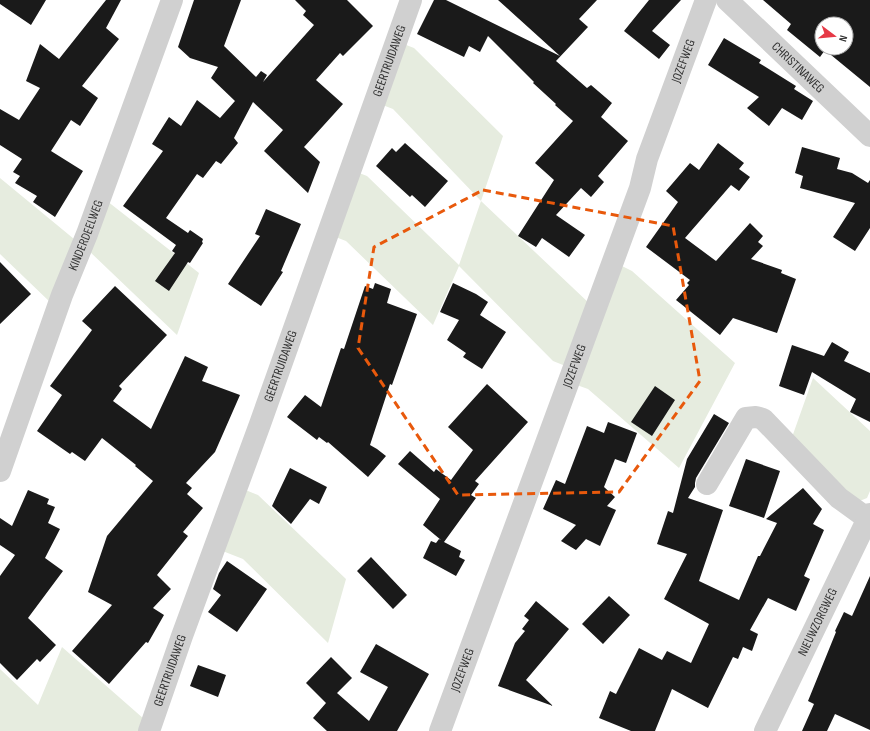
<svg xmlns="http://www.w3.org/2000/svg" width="870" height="731" font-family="'Sofia Sans Condensed',sans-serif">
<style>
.green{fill:#e6ecdf}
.building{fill:#1a1a1a;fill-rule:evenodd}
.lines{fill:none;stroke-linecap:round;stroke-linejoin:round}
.minor{stroke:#d0d0d0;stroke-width:22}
.marked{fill:none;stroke:#e8590c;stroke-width:3;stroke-dasharray:8 5;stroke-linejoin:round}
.labels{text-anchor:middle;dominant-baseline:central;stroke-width:4;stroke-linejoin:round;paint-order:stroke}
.street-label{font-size:13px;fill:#333;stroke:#fff}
</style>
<rect width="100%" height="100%" fill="#fff"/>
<!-- green -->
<path class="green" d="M401,43L414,48L503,136L481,201L590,304L568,367L553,361L459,266L433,325L346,241L333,236L354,171L367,176L459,265L481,201L393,109L380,104Z
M0,178L74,239L51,303L0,254Z
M107,201L199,273L177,335L88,250Z
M618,264L632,271L735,363L679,468L588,389L574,384Z
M813,378L870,431V491L867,498L862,500L859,501L843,494L791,440Z
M243,489L258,495L346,579L328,643L243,559L220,550Z
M62,647L144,719L140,731H0V669L38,705Z"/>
<!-- building -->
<path class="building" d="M0,0H46L31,25L0,4Z
M106,0H121L106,28L119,39L82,86L98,98L80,126L71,120L51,151L83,171L55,217L33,202L37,196L15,183L20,176L13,172L22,159L0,145V109L19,120L40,88L26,81L40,44L59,59Z
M194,0H241L224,46L256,77L261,71L267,75L263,82L314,25L303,15L306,11L295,0H347L373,26L343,56L340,53L316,80L343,104L304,147L320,162L308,193L264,151L283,130L253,102L234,138L238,143L221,164L216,161L203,178L197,174L166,218L188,233L190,230L203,239L202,242L203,243L190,263L188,262L169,291L155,281L175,253L172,251L176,245L123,206L163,151L152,144L169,117L181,126L197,100L220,118L235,101L211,78L218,67L190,58L178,47Z
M434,0H446L560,56L498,0H597L579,19L588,27L556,61L587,88L591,85L612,103L601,117L628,141L598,176L604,182L591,197L581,188L556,215L585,235L569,257L542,238L536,247L518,236L554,180L535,163L573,121L555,105L556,104L533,83L534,82L488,36L480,52L469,46L464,57L417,34Z
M649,0H681L652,31L670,45L659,59L624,31Z
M763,0H870V87L825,50L820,57L787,30L791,24ZM822,24H846V48H822Z
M724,38L761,60L759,63L796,86L794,89L813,101L802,120L782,108L769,126L747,108L759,97L708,65Z
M405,143L448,181L425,207L412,195L410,197L376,166L392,148L396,152Z
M718,143L744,163L739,169L750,177L739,191L731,185L685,238L716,261L750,223L763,236L758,242L763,246L751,259L782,270L781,273L796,279L777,333L733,318L720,335L676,300L689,285L687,283L690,280L646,247L678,202L666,191L690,163L699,170Z
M802,147L840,158L837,169L852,173L868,183L870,180V228L855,251L833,237L855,203L800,188L803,176L795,173Z
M266,209L301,224L281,271L283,272L261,306L228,284L260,236L255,234Z
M0,262L31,294L0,324Z
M375,283L391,289L387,303L417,314L392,385L390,384L370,445L377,449L386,456L368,477L328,442L327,443L319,437L317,440L287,417L305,395L321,407L341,348L344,349L365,286L373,289Z
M453,283L476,294L488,302L480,315L506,332L482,369L463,357L466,353L447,340L459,320L440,312Z
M115,286L167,335L119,386L122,389L113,401L151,429L185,356L208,367L202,381L240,395L215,452L186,483L192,488L187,494L203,508L183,532L188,536L157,575L171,589L153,608L164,615L148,643L146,642L109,684L72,651L112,605L88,592L107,536L153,481L135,466L136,465L102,438L85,461L72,452L70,454L37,431L62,395L50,386L92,330L82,321Z
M832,342L849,352L844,361L870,373V422L850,412L856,399L812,372L804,395L779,386L792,345L824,356Z
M487,384L528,422L475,481L479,484L471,495L476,498L444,542L461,551L459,557L465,560L456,576L423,558L431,541L436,543L439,539L441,540L423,525L440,499L398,464L410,451L434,472L436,469L451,480L473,450L448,427Z
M655,386L675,400L652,436L631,422Z
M714,414L729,423L696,478L695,483V487L688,498L723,510L699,581L739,600L758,556H760L777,523L766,519L803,488L822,509L813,524L824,530L804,576L810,579L796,611L768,598L750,630L758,634L752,651L743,647L738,659L733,657L708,708L672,689L655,731H631L599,718L610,691L616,694L639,648L662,660L667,651L691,663L709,624L664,599L687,554L657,544L668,511L673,513L687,459Z
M608,422L637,433L626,463L615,459L604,487L615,497L607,506L616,510L600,546L586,539L576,550L561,541L576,525L543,509L556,480L565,484L587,426L604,433Z
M746,459L780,471L764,518L729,506Z
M290,468L327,487L319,504L310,499L291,524L272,506Z
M28,490L49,499L47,504L55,507L48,523L60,529L45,558L63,571L28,618L56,645L40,662L37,659L17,680L0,663V576L15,555L0,545V518L12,526Z
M371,557L407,595L393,609L357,571Z
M227,561L267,589L237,632L208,612L221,595L213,589L219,573Z
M870,576V730L835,714L827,731H802L814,704L808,701L836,632L835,631L844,612L852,616Z
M609,596L630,615L603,644L582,624Z
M536,601L569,629L526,680L553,706L498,686L515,643L525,631L522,629L529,620L524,616Z
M376,644L429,674L397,731H327L313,718L326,703L306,683L331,657L352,678L337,693L369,721L388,687L360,672Z
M198,665L226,675L218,697L190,686Z"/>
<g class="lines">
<!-- minor -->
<g class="minor">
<path id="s1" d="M727,0L870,136"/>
<path id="s2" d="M0,471L62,295L87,234L172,0"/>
<path d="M707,484L746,418L756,417L763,419L839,498L868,519"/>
<path id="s3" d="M149,731L182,636L260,424L411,0"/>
<path id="s4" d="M440,731L640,188L647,159L706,0"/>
<path id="s5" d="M765,731L870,514"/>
</g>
</g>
<!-- marked area -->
<path class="marked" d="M483,190L673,226L700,381L619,492L458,495L358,348L374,247Z"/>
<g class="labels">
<!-- street labels -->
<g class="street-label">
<text stroke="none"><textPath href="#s3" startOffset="712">GEERTRUIDAWEG</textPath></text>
<text stroke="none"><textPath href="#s4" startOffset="713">JOZEFWEG</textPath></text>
<text stroke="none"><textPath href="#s1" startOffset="98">CHRISTINAWEG</textPath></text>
<text stroke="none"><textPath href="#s2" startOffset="251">KINDERDEELWEG</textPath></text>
<text stroke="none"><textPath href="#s3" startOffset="388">GEERTRUIDAWEG</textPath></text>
<text stroke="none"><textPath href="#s4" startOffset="389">JOZEFWEG</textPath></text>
<text stroke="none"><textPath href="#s5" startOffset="121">NIEUWZORGWEG</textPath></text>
<text stroke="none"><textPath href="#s3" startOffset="64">GEERTRUIDAWEG</textPath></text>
<text stroke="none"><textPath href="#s4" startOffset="65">JOZEFWEG</textPath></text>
</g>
</g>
<!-- north arrow -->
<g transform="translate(834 36) rotate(106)"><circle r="19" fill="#ffffff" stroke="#adadad"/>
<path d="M0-3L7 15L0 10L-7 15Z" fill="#e63946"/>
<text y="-6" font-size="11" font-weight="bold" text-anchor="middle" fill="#333333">N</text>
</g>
</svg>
